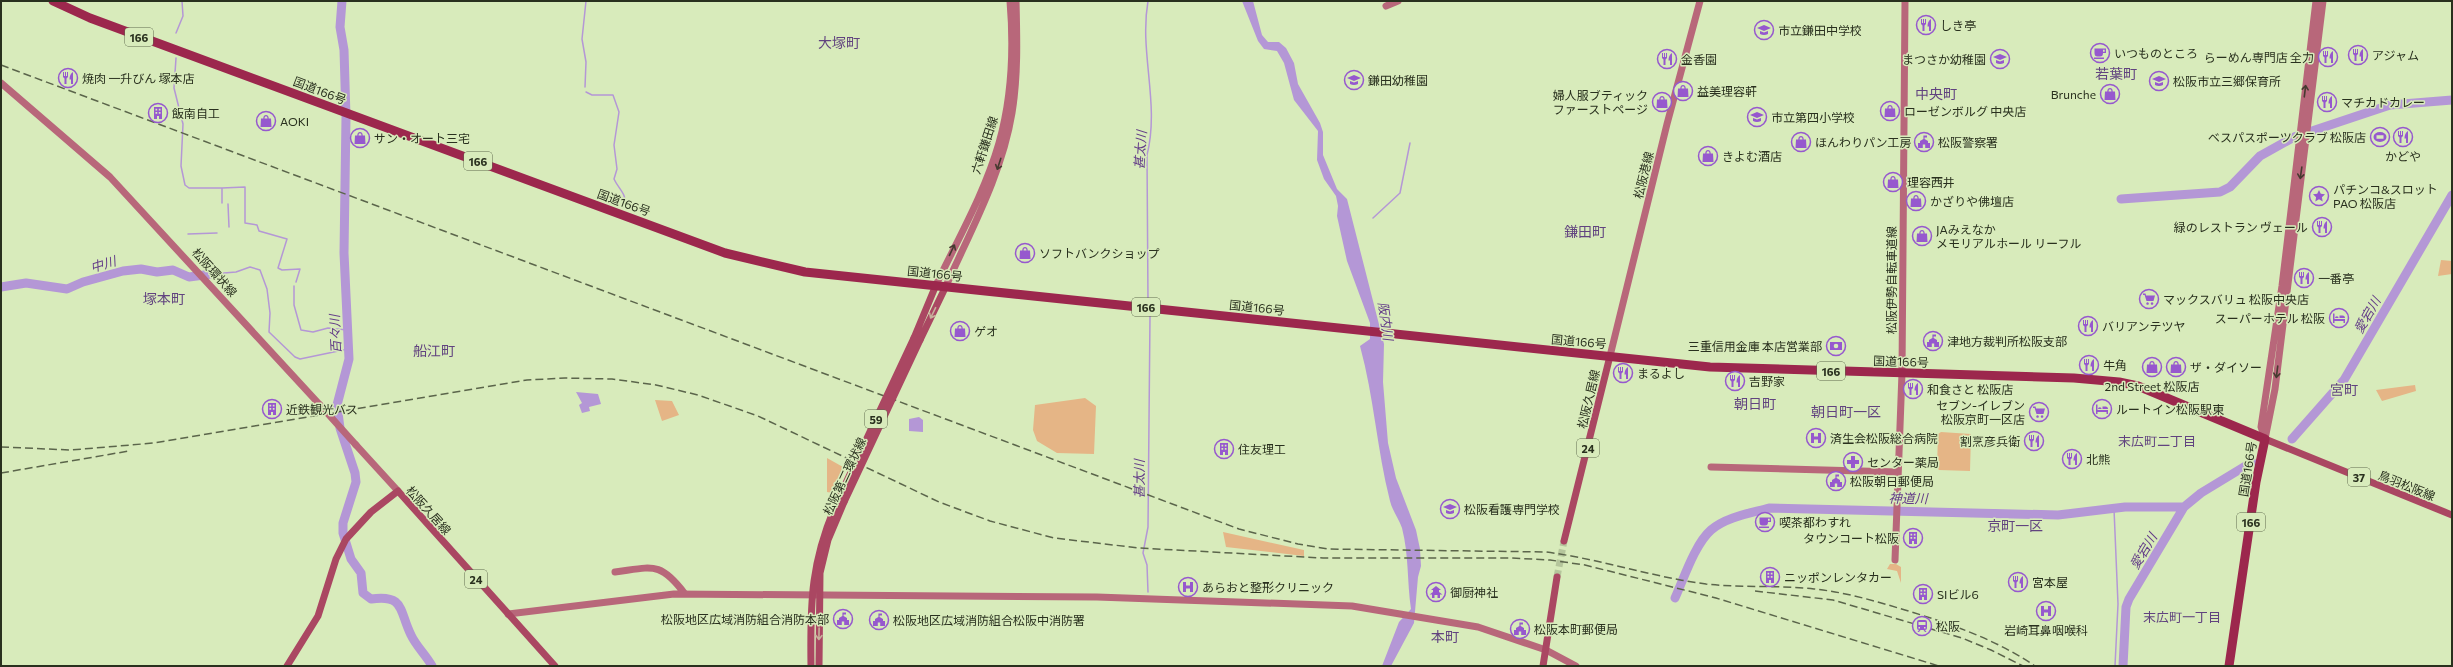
<svg xmlns="http://www.w3.org/2000/svg" width="2453" height="667" font-family="Commissioner,'Noto Sans JP',sans-serif">
<style>
.green{fill:#e5b586}
.water{fill:#b497d6}
.lines{fill:none;stroke-linecap:round;stroke-linejoin:round}
.stream{stroke:#b497d6;stroke-width:1.5}
.river{stroke:#b497d6;stroke-width:9}
.primary-tunnel{stroke:#b5c69c;stroke-width:7;stroke-dasharray:7 3.5;stroke-linecap:butt}
.secondary{stroke:#b8677a;stroke-width:7}
.primary{stroke:#aa4762;stroke-width:7}
.highway{stroke:#9c274d;stroke-width:9}
.rail{stroke:#5b654b;stroke-width:1.5;stroke-dasharray:8 4;stroke-linecap:butt}
.secondary-bridge{stroke:#b8677a;stroke-width:7}
.primary-bridge{stroke:#aa4762;stroke-width:7}
.oneway{stroke:#463b30}
.oneway2{stroke:#c8b29c}
.labels{text-anchor:middle;dominant-baseline:central;stroke-width:3;stroke-linejoin:round;paint-order:stroke}
.shield{fill:#d8ebbb;stroke:#5e684d;stroke-width:1}
.shield-label{font-size:11px;font-weight:bold;fill:#29301e}
.poi-label{font-size:12px;fill:#29301e;stroke:#d8ebbb;text-anchor:start}
.street-label{font-size:12px;fill:#29301e;stroke:#d8ebbb}
.water-label{font-size:13px;font-style:italic;fill:#633c88;stroke:#d8ebbb}
.neighbourhood-label{font-size:13px;fill:#61437f;stroke:#d8ebbb}
.quarter-label{font-size:14px;fill:#61437f;stroke:#d8ebbb}
</style>
<rect width="100%" height="100%" fill="#d8ebbb"/>
<!-- green -->
<path class="green" d="M2441,260L2452,261V274L2438,276Z
M2415,385L2416,391L2382,401L2376,390Z
M1085,398L1096,406L1094,454L1057,453L1037,441L1033,430L1035,405Z
M655,400L672,401L679,415L662,421Z
M1941,432L1971,434L1970,471L1939,470L1937,468L1938,434Z
M827,458L843,467L832,493L827,492Z
M1223,532L1304,550V556L1226,547Z
M1890,564H1896L1901,567V583L1897,571L1887,569Z"/>
<!-- water -->
<path class="water" d="M1242,1H1253L1262,35L1268,42H1279L1286,48L1294,63L1298,84L1320,123L1323,132V155L1337,189L1347,199L1384,344L1383,382L1388,443L1396,478L1416,530L1420,549L1421,566L1418,577L1414,623L1391,666H1382L1399,622L1411,609C1407,582 1409,555 1402,528C1399,519 1392,510 1390,501C1377,450 1374,397 1360,346L1370,339V323L1347,261L1337,216L1338,206L1336,196L1324,179L1317,160L1318,131L1294,100L1284,63L1277,51L1264,49L1258,41Z
M576,392L598,394L601,404L589,407L590,411L582,413L579,405L582,403Z
M919,417L923,420V432L909,431V419Z"/>
<g class="lines">
<!-- stream -->
<path class="stream" d="M176,33L183,16L182,1
M176,58L174,88L183,124L181,166L185,185L189,188H222V203
M585,87L586,62L582,39L586,1
M586,92L592,95H613L619,112L614,145L617,169L614,179C619,190 628,194 624,207
M222,188L245,187V223L257,225L259,231L287,239L278,268L282,270L300,269L296,282
M228,204L229,227
M1373,218L1400,193L1410,143
M188,234L217,233
M194,252L212,274L236,272L250,267L260,270L267,289L270,313L269,332L295,357L300,359L348,349
M294,286V305L301,330L313,332L328,328L347,330
M1148,301L1147,155C1160,103 1139,53 1148,1
M2114,509L2118,604L2115,666
M1148,592L1147,565L1143,553L1148,527L1150,316"/>
<!-- river -->
<path class="river" d="M342,1L340,27L344,50L346,117L344,253L349,359L337,405L340,428L355,473L356,482L343,523V533L351,559L361,573L363,593L371,599C405,594 399,611 411,635C416,646 426,655 432,666
M2121,199L2220,192L2230,187L2260,156L2294,137L2390,105L2452,100
M1,287L26,283L67,289L83,282L123,271L141,269L157,272L173,270L189,277L212,274
M2292,439L2344,380L2452,195
M1675,598C1684,578 1695,544 1711,530C1726,517 1751,513 1769,508L2058,515L2125,507H2184
M2123,666L2126,607L2129,599L2184,507L2201,493L2252,462"/>
<!-- primary-tunnel -->
<path class="primary-tunnel" d="M1557,577L1564,541"/>
<!-- secondary -->
<path class="secondary" d="M1386,6L1398,1
M1,83L110,177L320,405
M936,285C958,239 985,192 999,143C1012,97 1014,49 1010,1
M946,286C971,230 1002,174 1012,113C1018,76 1017,39 1016,1
M1610,356L1667,124L1700,1
M2265,439L2261,427L2282,286L2316,1
M2265,439L2275,389L2323,1
M356,445L398,491
M1711,467L1898,472
M1895,560L1902,373L1905,1
M615,572C653,567 660,561 685,594
M508,614L674,594L1097,597L1352,606L1478,627L1546,650L1576,666"/>
<!-- primary -->
<path class="primary" d="M914,338L936,285
M920,340L946,286
M2265,439L2452,515
M1564,541L1610,356
M287,666L318,616L336,559L346,539L371,512L398,491L555,666
M811,666C810,601 811,560 838,500
M819,666L820,573L828,540L844,502
M1543,666L1557,577"/>
<!-- highway -->
<path class="highway" d="M53,1L90,18L725,253L805,272L1710,367L2074,378L2119,382L2138,386L2265,439L2256,482L2229,666"/>
<!-- rail -->
<path class="rail" d="M1,65L1239,529L1298,544L1328,549L1546,552C1600,559 1652,577 1706,584C1742,588 1778,585 1814,589C1845,592 1875,601 1905,610C1951,624 1995,639 2035,666
M1,447L71,450L154,443L527,380L565,378L612,379L656,385L698,395L758,416L939,502L990,521L1054,538L1139,548L1323,558H1510L1550,560L1585,565L1716,598L1939,666
M1,473L129,451
M1755,591L1833,600L1962,638L1991,650L2023,666"/>
<!-- secondary-bridge -->
<path class="secondary-bridge" d="M320,405L356,445"/>
<!-- primary-bridge -->
<path class="primary-bridge" d="M838,500L914,338
M844,502L920,340"/>
</g>
<!-- one-way arrows -->
<defs><path id="oneway-shaft" d="M-6 0H5M1.5-3L5.5 0L1.5 3" fill="none" stroke-width="1.6" stroke-linecap="round" stroke-linejoin="round"/></defs>
<g class="oneway">
<use href="#oneway-shaft" transform="translate(2305 91) rotate(-83)"/>
<use href="#oneway-shaft" transform="translate(999 164) rotate(108)"/>
<use href="#oneway-shaft" transform="translate(2301 173) rotate(98)"/>
<use href="#oneway-shaft" transform="translate(952 250) rotate(-65)"/>
<use href="#oneway-shaft" transform="translate(2277 372) rotate(97)"/>
</g>
<g class="oneway2">
<use href="#oneway-shaft" transform="translate(933 313) rotate(116)"/>
<use href="#oneway-shaft" transform="translate(819 634) rotate(91)"/>
</g>
<!-- icons -->
<defs>
<g id="restaurant-ring" transform="scale(1)"><circle r="9.5" fill="#d8ebbb" stroke="#9658ce" stroke-width="1.5"/><path d="M-5-6h1v4h1v-4h1v4h1v-4h1v5L-1.5 .5V6h-2V.5L-5-1ZM5-6V6H3V1.5H1.5Q1.5-4 5-6Z" fill="#9658ce"/></g>
<g id="school-ring" transform="scale(1)"><circle r="9.5" fill="#d8ebbb" stroke="#9658ce" stroke-width="1.5"/><path d="M0-5L7-2L0 1L-7-2ZM-4 1L0 2.5L4 1V4Q0 6-4 4Z" fill="#9658ce"/></g>
<g id="cafe-ring" transform="scale(1)"><circle r="9.5" fill="#d8ebbb" stroke="#9658ce" stroke-width="1.5"/><path d="M-5.5-4.5H6V0H3Q3 3.5 0 3.5H-2.5Q-5.5 3.5-5.5 0ZM3-3.2v2h1.7v-2ZM-6 4.5H4V6H-6Z" fill="#9658ce"/></g>
<g id="shop-ring" transform="scale(1)"><circle r="9.5" fill="#d8ebbb" stroke="#9658ce" stroke-width="1.5"/><path d="M-5-2.5h2.3a2.7 3.5 0 0 1 5.4 0H5L5.5 6h-11ZM-1.5-2.5h3a1.5 2.3 0 0 0-3 0Z" fill="#9658ce"/></g>
<g id="building-ring" transform="scale(1)"><circle r="9.5" fill="#d8ebbb" stroke="#9658ce" stroke-width="1.5"/><path d="M-4-6H4V6H1V3H-1V6H-4ZM-2.5-4.3h1.7v1.8h-1.7ZM.8-4.3h1.7v1.8H.8ZM-2.5-1h1.7V.8h-1.7ZM.8-1h1.7V.8H.8Z" fill="#9658ce"/></g>
<g id="stadium-ring" transform="scale(1)"><circle r="9.5" fill="#d8ebbb" stroke="#9658ce" stroke-width="1.5"/><path d="M0-5a6.5 5 0 1 0 0 10a6.5 5 0 1 0 0-10ZM-3.5-1.8h7v3.6h-7Z" fill="#9658ce"/></g>
<g id="civic-ring" transform="scale(1)"><circle r="9.5" fill="#d8ebbb" stroke="#9658ce" stroke-width="1.5"/><path d="M-.6-6.5H3V-4.5H.6V-3L4-1V1h2V6H-6V1h2V-1L-.6-3ZM-1.2 2.5V6h2.4V2.5Z" fill="#9658ce"/></g>
<g id="sight-ring" transform="scale(1)"><circle r="9.5" fill="#d8ebbb" stroke="#9658ce" stroke-width="1.5"/><path d="M0-6L1.8-2.2L6-1.7L2.9 1.2L3.7 5.4L0 3.3L-3.7 5.4L-2.9 1.2L-6-1.7L-1.8-2.2Z" fill="#9658ce"/></g>
<g id="supermarket-ring" transform="scale(1)"><circle r="9.5" fill="#d8ebbb" stroke="#9658ce" stroke-width="1.5"/><path d="M-6-5.5h2.5l.6 2H6L4.5 2H-2.5L-4.4-4H-6ZM-1.5 3.2a1.3 1.3 0 1 0 .1 0ZM3 3.2a1.3 1.3 0 1 0 .1 0Z" fill="#9658ce"/></g>
<g id="hotel-ring" transform="scale(1)"><circle r="9.5" fill="#d8ebbb" stroke="#9658ce" stroke-width="1.5"/><path d="M-6-4.5h1.5V1H6V5H4.5V3h-9V5H-6ZM-4 0a1.8 1.8 0 1 1 3.6 0ZM.5 0V-2.5h3Q6-2.5 6 0Z" fill="#9658ce"/></g>
<g id="bank-ring" transform="scale(1)"><circle r="9.5" fill="#d8ebbb" stroke="#9658ce" stroke-width="1.5"/><path d="M-6-4H6V4H-6ZM0-2.3a2.3 2.3 0 1 0 0 4.6a2.3 2.3 0 1 0 0-4.6Z" fill="#9658ce"/></g>
<g id="hospital-ring" transform="scale(1)"><circle r="9.5" fill="#d8ebbb" stroke="#9658ce" stroke-width="1.5"/><path d="M-5-5h3v3.5h4V-5h3V5h-3V1.5h-4V5h-3Z" fill="#9658ce"/></g>
<g id="pharmacy-ring" transform="scale(1)"><circle r="9.5" fill="#d8ebbb" stroke="#9658ce" stroke-width="1.5"/><path d="M-2-6h4v4h4v4h-4v4h-4v-4h-4v-4h4Z" fill="#9658ce"/></g>
<g id="temple-ring" transform="scale(1)"><circle r="9.5" fill="#d8ebbb" stroke="#9658ce" stroke-width="1.5"/><path d="M0-6L5-2H3V0L6.5 2.5H4V6H1.5V3h-3V6H-4V2.5H-6.5L-3 0V-2H-5Z" fill="#9658ce"/></g>
<g id="station-ring" transform="scale(1)"><circle r="9.5" fill="#d8ebbb" stroke="#9658ce" stroke-width="1.5"/><path d="M-3-6H3Q5-6 5-4V2Q5 4 3 4L4.5 6H3L1.5 4h-3L-3 6H-4.5L-3 4Q-5 4-5 2V-4Q-5-6-3-6ZM-3.5-4v3h7v-3ZM-3.5 1v1.5H-2V1ZM2 1v1.5H3.5V1Z" fill="#9658ce"/></g>
</defs>
<g fill-rule="evenodd">
<use href="#restaurant-ring" x="1926" y="25"/>
<use href="#school-ring" x="1764" y="30"/>
<use href="#cafe-ring" x="2100" y="53"/>
<use href="#restaurant-ring" x="2358" y="55"/>
<use href="#restaurant-ring" x="2328" y="57"/>
<use href="#restaurant-ring" x="1667" y="59"/>
<use href="#school-ring" x="2000" y="59"/>
<use href="#restaurant-ring" x="68" y="78"/>
<use href="#school-ring" x="1354" y="80"/>
<use href="#school-ring" x="2159" y="81"/>
<use href="#shop-ring" x="1683" y="91"/>
<use href="#shop-ring" x="2110" y="94"/>
<use href="#shop-ring" x="1662" y="102"/>
<use href="#restaurant-ring" x="2327" y="102"/>
<use href="#shop-ring" x="1890" y="111"/>
<use href="#building-ring" x="158" y="113"/>
<use href="#school-ring" x="1757" y="117"/>
<use href="#shop-ring" x="266" y="121"/>
<use href="#stadium-ring" x="2380" y="137"/>
<use href="#restaurant-ring" x="2403" y="137"/>
<use href="#shop-ring" x="360" y="138"/>
<use href="#shop-ring" x="1801" y="142"/>
<use href="#civic-ring" x="1924" y="142"/>
<use href="#shop-ring" x="1708" y="156"/>
<use href="#shop-ring" x="1893" y="182"/>
<use href="#sight-ring" x="2319" y="196"/>
<use href="#shop-ring" x="1916" y="201"/>
<use href="#restaurant-ring" x="2322" y="227"/>
<use href="#shop-ring" x="1922" y="236"/>
<use href="#shop-ring" x="1025" y="253"/>
<use href="#restaurant-ring" x="2304" y="278"/>
<use href="#supermarket-ring" x="2149" y="299"/>
<use href="#hotel-ring" x="2339" y="318"/>
<use href="#restaurant-ring" x="2088" y="326"/>
<use href="#shop-ring" x="960" y="331"/>
<use href="#civic-ring" x="1933" y="341"/>
<use href="#bank-ring" x="1836" y="346"/>
<use href="#restaurant-ring" x="2089" y="365"/>
<use href="#shop-ring" x="2152" y="367"/>
<use href="#shop-ring" x="2176" y="367"/>
<use href="#restaurant-ring" x="1623" y="373"/>
<use href="#restaurant-ring" x="1735" y="381"/>
<use href="#restaurant-ring" x="1913" y="389"/>
<use href="#building-ring" x="272" y="409"/>
<use href="#hotel-ring" x="2102" y="409"/>
<use href="#supermarket-ring" x="2039" y="412"/>
<use href="#hospital-ring" x="1816" y="438"/>
<use href="#restaurant-ring" x="2034" y="441"/>
<use href="#building-ring" x="1224" y="449"/>
<use href="#restaurant-ring" x="2072" y="459"/>
<use href="#pharmacy-ring" x="1853" y="462"/>
<use href="#civic-ring" x="1836" y="481"/>
<use href="#school-ring" x="1450" y="509"/>
<use href="#cafe-ring" x="1765" y="522"/>
<use href="#building-ring" x="1913" y="538"/>
<use href="#building-ring" x="1770" y="577"/>
<use href="#restaurant-ring" x="2018" y="582"/>
<use href="#hospital-ring" x="1188" y="587"/>
<use href="#temple-ring" x="1436" y="592"/>
<use href="#building-ring" x="1923" y="594"/>
<use href="#hospital-ring" x="2046" y="611"/>
<use href="#civic-ring" x="843" y="619"/>
<use href="#civic-ring" x="879" y="620"/>
<use href="#station-ring" x="1922" y="626"/>
<use href="#civic-ring" x="1520" y="629"/>
</g>
<g class="labels">
<!-- shield labels -->
<g class="shield">
<rect x="125" y="28" width="28" height="18" rx="3"/>
<rect x="464" y="152" width="28" height="18" rx="3"/>
<rect x="1132" y="298" width="28" height="18" rx="3"/>
<rect x="1817" y="362" width="28" height="18" rx="3"/>
<rect x="865" y="410" width="22" height="18" rx="3"/>
<rect x="1577" y="439" width="22" height="18" rx="3"/>
<rect x="2348" y="468" width="22" height="18" rx="3"/>
<rect x="2237" y="513" width="28" height="18" rx="3"/>
<rect x="465" y="570" width="22" height="18" rx="3"/>
</g>
<g class="shield-label">
<text x="139" y="37">166</text>
<text x="478" y="161">166</text>
<text x="1146" y="307">166</text>
<text x="1831" y="371">166</text>
<text x="876" y="419">59</text>
<text x="1588" y="448">24</text>
<text x="2359" y="477">37</text>
<text x="2251" y="522">166</text>
<text x="476" y="579">24</text>
</g>
<!-- poi labels -->
<g class="poi-label">
<text x="1940" y="25">しき亭</text>
<text x="1778" y="30">市立鎌田中学校</text>
<text x="2114" y="53">いつものところ</text>
<text x="2372" y="55">アジャム</text>
<text x="2314" y="57" text-anchor="end">らーめん専門店 全力</text>
<text x="1681" y="59">金香園</text>
<text x="1986" y="59" text-anchor="end">まつさか幼稚園</text>
<text x="82" y="78">焼肉 一升びん 塚本店</text>
<text x="1368" y="80">鎌田幼稚園</text>
<text x="2173" y="81">松阪市立三郷保育所</text>
<text x="1697" y="91">益美理容軒</text>
<text x="2096" y="94" text-anchor="end">Brunche</text>
<text x="1648" y="95" text-anchor="end">婦人服ブティック<tspan x="1648" dy="14">ファーストページ</tspan></text>
<text x="2341" y="102">マチカドカレー</text>
<text x="1904" y="111">ローゼンボルグ 中央店</text>
<text x="172" y="113">飯南自工</text>
<text x="1771" y="117">市立第四小学校</text>
<text x="280" y="121">AOKI</text>
<text x="2366" y="137" text-anchor="end">ベスパスポーツクラブ 松阪店</text>
<text x="374" y="138">サン・オート三宅</text>
<text x="1815" y="142">ほんわりパン工房</text>
<text x="1938" y="142">松阪警察署</text>
<text x="1722" y="156">きよむ酒店</text>
<text x="2403" y="156" text-anchor="middle">かどや</text>
<text x="1907" y="182">理容西井</text>
<text x="2333" y="189">パチンコ&amp;スロット<tspan x="2333" dy="14">PAO 松阪店</tspan></text>
<text x="1930" y="201">かざりや佛壇店</text>
<text x="2308" y="227" text-anchor="end">緑のレストラン ヴェール</text>
<text x="1936" y="229">JAみえなか<tspan x="1936" dy="14">メモリアルホール リーフル</tspan></text>
<text x="1039" y="253">ソフトバンクショップ</text>
<text x="2318" y="278">一番亭</text>
<text x="2163" y="299">マックスバリュ 松阪中央店</text>
<text x="2325" y="318" text-anchor="end">スーパーホテル 松阪</text>
<text x="2102" y="326">バリアンテツヤ</text>
<text x="974" y="331">ゲオ</text>
<text x="1947" y="341">津地方裁判所松阪支部</text>
<text x="1822" y="346" text-anchor="end">三重信用金庫 本店営業部</text>
<text x="2103" y="365">牛角</text>
<text x="2190" y="367">ザ・ダイソー</text>
<text x="1637" y="373">まるよし</text>
<text x="1749" y="381">吉野家</text>
<text x="2152" y="386" text-anchor="middle">2nd Street 松阪店</text>
<text x="1927" y="389">和食さと 松阪店</text>
<text x="2025" y="405" text-anchor="end">セブン-イレブン<tspan x="2025" dy="14">松阪京町一区店</tspan></text>
<text x="286" y="409">近鉄観光バス</text>
<text x="2116" y="409">ルートイン松阪駅東</text>
<text x="1830" y="438">済生会松阪総合病院</text>
<text x="2020" y="441" text-anchor="end">割烹彦兵衛</text>
<text x="1238" y="449">住友理工</text>
<text x="2086" y="459">北熊</text>
<text x="1867" y="462">センター薬局</text>
<text x="1850" y="481">松阪朝日郵便局</text>
<text x="1464" y="509">松阪看護専門学校</text>
<text x="1779" y="522">喫茶都わすれ</text>
<text x="1899" y="538" text-anchor="end">タウンコート松阪</text>
<text x="1784" y="577">ニッポンレンタカー</text>
<text x="2032" y="582">宮本屋</text>
<text x="1202" y="587">あらおと整形クリニック</text>
<text x="1450" y="592">御厨神社</text>
<text x="1937" y="594">SIビル6</text>
<text x="829" y="619" text-anchor="end">松阪地区広域消防組合消防本部</text>
<text x="893" y="620">松阪地区広域消防組合松阪中消防署</text>
<text x="1936" y="626">松阪</text>
<text x="1534" y="629">松阪本町郵便局</text>
<text x="2046" y="630" text-anchor="middle">岩崎耳鼻咽喉科</text>
</g>
<!-- street labels -->
<g class="street-label">
<text transform="translate(320 90) rotate(21)">国道166号</text>
<text transform="translate(984 145) rotate(-72)">六軒鎌田線</text>
<text transform="translate(1643 175) rotate(-76)">松阪港線</text>
<text transform="translate(624 202) rotate(20)">国道166号</text>
<text transform="translate(215 272) rotate(48)">松阪環状線</text>
<text transform="translate(935 273) rotate(6)">国道166号</text>
<text transform="translate(1891 280) rotate(-90)">松阪伊勢自転車道線</text>
<text transform="translate(1257 307) rotate(6)">国道166号</text>
<text transform="translate(1579 341) rotate(5)">国道166号</text>
<text transform="translate(1901 361) rotate(2)">国道166号</text>
<text transform="translate(1588 399) rotate(-77)">松阪久居線</text>
<text transform="translate(2247 469) rotate(-81)">国道166号</text>
<text transform="translate(844 476) rotate(-65)">松阪第二環状線</text>
<text transform="translate(2407 485) rotate(22)">鳥羽松阪線</text>
<text transform="translate(429 510) rotate(48)">松阪久居線</text>
</g>
<!-- water labels -->
<g class="water-label">
<text transform="translate(1140 150) rotate(-86)">甚太川</text>
<text transform="translate(103 264) rotate(-17)">中川</text>
<text transform="translate(2367 315) rotate(-60)">愛宕川</text>
<text transform="translate(1386 321) rotate(82)">阪内川</text>
<text transform="translate(335 334) rotate(-93)">百々川</text>
<text transform="translate(1139 479) rotate(-90)">甚太川</text>
<text transform="translate(1908 498) rotate(1)">神道川</text>
<text transform="translate(2143 551) rotate(-59)">愛宕川</text>
</g>
<!-- neighbourhood labels -->
<g class="neighbourhood-label">
<text x="2157" y="441">末広町二丁目</text>
<text x="2182" y="617">末広町一丁目</text>
</g>
<!-- quarter labels -->
<g class="quarter-label">
<text x="839" y="42">大塚町</text>
<text x="2116" y="73">若葉町</text>
<text x="1936" y="93">中央町</text>
<text x="1585" y="231">鎌田町</text>
<text x="164" y="298">塚本町</text>
<text x="434" y="350">船江町</text>
<text x="2344" y="389">宮町</text>
<text x="1755" y="403">朝日町</text>
<text x="1846" y="411">朝日町一区</text>
<text x="2015" y="525">京町一区</text>
<text x="1445" y="636">本町</text>
</g>
</g>
<!-- border -->
<rect width="2453" height="667" fill="none" stroke="#29301e" stroke-width="4"/>
</svg>
